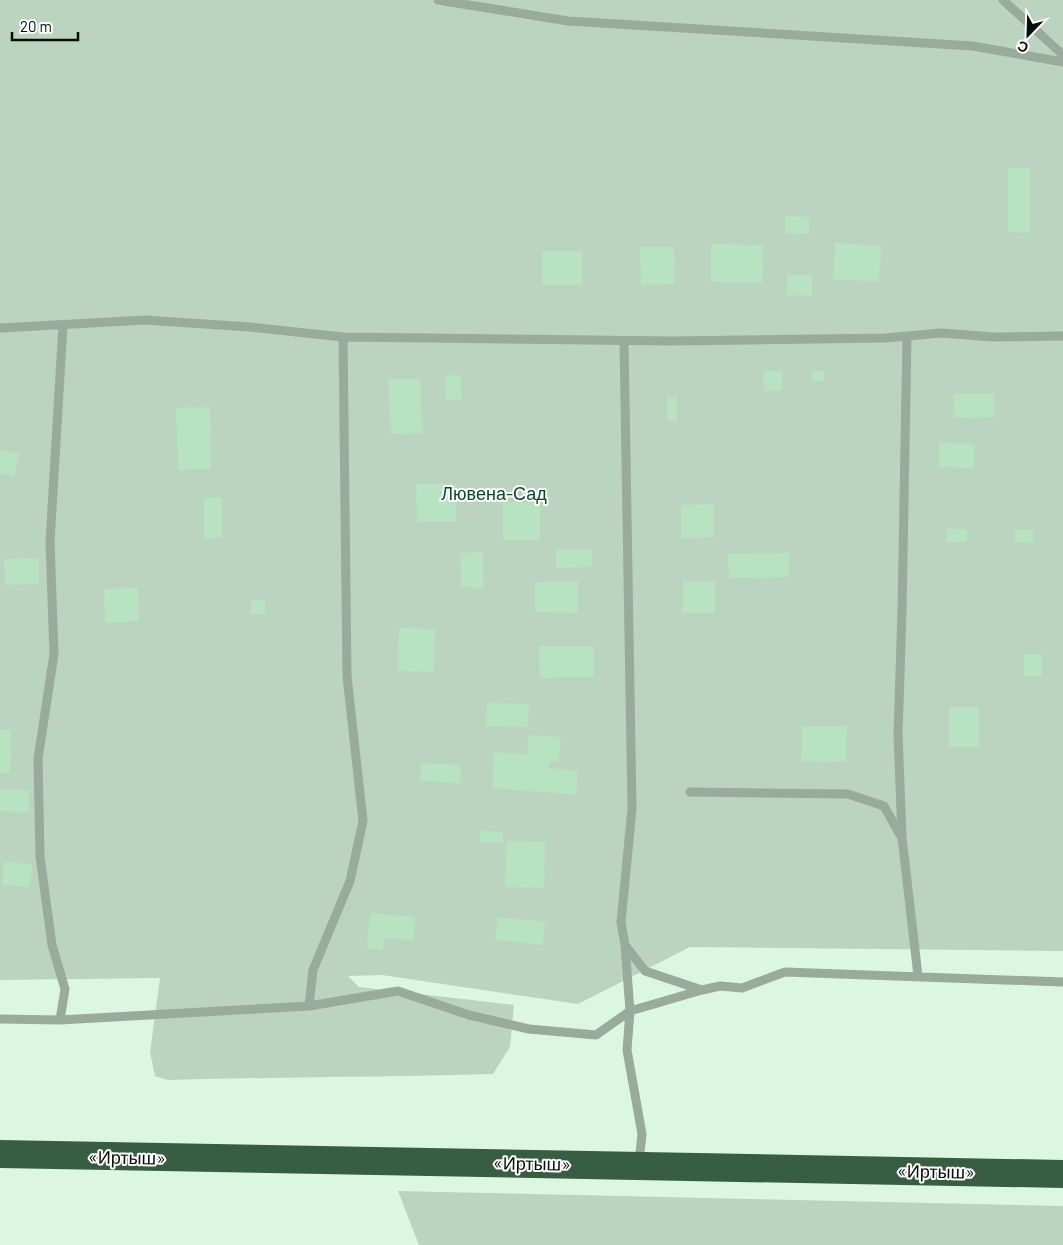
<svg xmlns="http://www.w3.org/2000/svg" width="1063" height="1245" font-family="Barlow,sans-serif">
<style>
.green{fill:#bad4bf}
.building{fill:#b8e3c1}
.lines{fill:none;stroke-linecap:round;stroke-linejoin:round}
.lane{stroke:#99ab9d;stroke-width:9}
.highway{stroke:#375e41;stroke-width:28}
.labels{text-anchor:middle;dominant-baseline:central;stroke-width:4;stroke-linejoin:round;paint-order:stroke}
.park-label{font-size:18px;fill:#054c23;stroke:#fff}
.street-label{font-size:18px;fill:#060e07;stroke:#fff}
</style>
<rect width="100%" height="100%" fill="#dcf7e1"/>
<!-- green -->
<path class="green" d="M0,0H1063V951L690,947L578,1004L382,975L348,976L359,987L514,1005L510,1047L493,1074C385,1077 276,1077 168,1080L155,1076L150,1052L160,978L0,980Z
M398,1191L1063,1206V1245H419Z"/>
<!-- building -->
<path class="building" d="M1008,168H1030V233L1008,232Z
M785,216L809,217V234L785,233Z
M835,243L881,246L879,282L833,279Z
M711,244L763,245L762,283L711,282Z
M640,247H674L675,284L641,285Z
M542,251H582V285H542Z
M787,275H812V296L787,295Z
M763,371H782V390L764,391Z
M812,371H824V381H812Z
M461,375L462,400H446L445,376Z
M388,379H420L423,433L391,434Z
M953,394H994L995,417L954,418Z
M667,397L677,398V421L667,420Z
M210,407L211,469L178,470L176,408Z
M939,443L975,444L974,468L938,467Z
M0,450L19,454L14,476L0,473Z
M416,484H456V522H417Z
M204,498H222V538L204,539Z
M503,502L540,503V540H503Z
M714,504V537L681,538V505Z
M947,529H967V542H947Z
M1015,530H1033V543L1015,542Z
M592,549V567L556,568V550Z
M483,552L484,588L461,587L460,553Z
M789,553V577L729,578L728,554Z
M39,558V584L5,585L4,559Z
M578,581V613L535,612V582Z
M683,581L715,582V613H682Z
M138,588L139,621L105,623L104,589Z
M251,600H265V614H251Z
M399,628L435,629L434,672L398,671Z
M539,646H594V677L540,678Z
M1024,654H1042V676H1024Z
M487,703L529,704L528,727L486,726Z
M949,707H979V747H949Z
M802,726H847L846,762L801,761Z
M0,730H11L10,773H0Z
M529,735L561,737L558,762H549V768L578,771L576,795L492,788L494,752L527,754Z
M421,763L461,765L460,783L420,781Z
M0,789L30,790L29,812L0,811Z
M480,831L503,832V843L480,842Z
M506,841L545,842L544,888L505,887Z
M3,862L32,864L30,887L2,885Z
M370,913L415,917L414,940L384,938L383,950L367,949Z
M498,917L545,922L543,945L495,940Z"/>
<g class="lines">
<!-- lane -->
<path class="lane" d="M438,0L568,21L973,46L1063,62
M1003,0L1063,55
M0,328L145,320L250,327L343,337L670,341L885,338L941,333L993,337L1063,336
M907,336L902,612L898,734L902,837L918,976
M624,341L632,809L621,922L625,945L645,971L702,990L720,986L742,988L785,972L1063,982
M690,792L848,794L884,806L900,835
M309,1006L313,970L350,881L363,821L347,676L343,337
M0,1019L60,1020L309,1006L398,991L469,1015L529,1029L596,1035L630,1011L625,945
M60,1020L65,989L52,945L40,856L38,759L54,654L50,542L63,325
M639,1163L642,1134L627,1050L630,1011L702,990"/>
<!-- highway -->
<path class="highway" d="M0,1154L1063,1174"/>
</g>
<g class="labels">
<!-- park labels -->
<g class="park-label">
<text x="494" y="493">Лювена-Сад</text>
</g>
<!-- street labels -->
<g class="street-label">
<text transform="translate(127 1157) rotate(1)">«Иртыш»</text>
<text transform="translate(532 1163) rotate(1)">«Иртыш»</text>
<text transform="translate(936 1171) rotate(1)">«Иртыш»</text>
</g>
</g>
<!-- north arrow -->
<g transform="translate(1028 35) rotate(203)" stroke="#ffffff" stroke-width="4" paint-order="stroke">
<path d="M0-4L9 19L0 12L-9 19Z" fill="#060e07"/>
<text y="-8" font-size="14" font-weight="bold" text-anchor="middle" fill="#060e07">С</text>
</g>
<!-- scale -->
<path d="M12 32v8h66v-8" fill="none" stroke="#060e07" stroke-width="2.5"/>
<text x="20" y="32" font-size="15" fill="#060e07" stroke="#ffffff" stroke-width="4" paint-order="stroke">20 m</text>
</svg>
